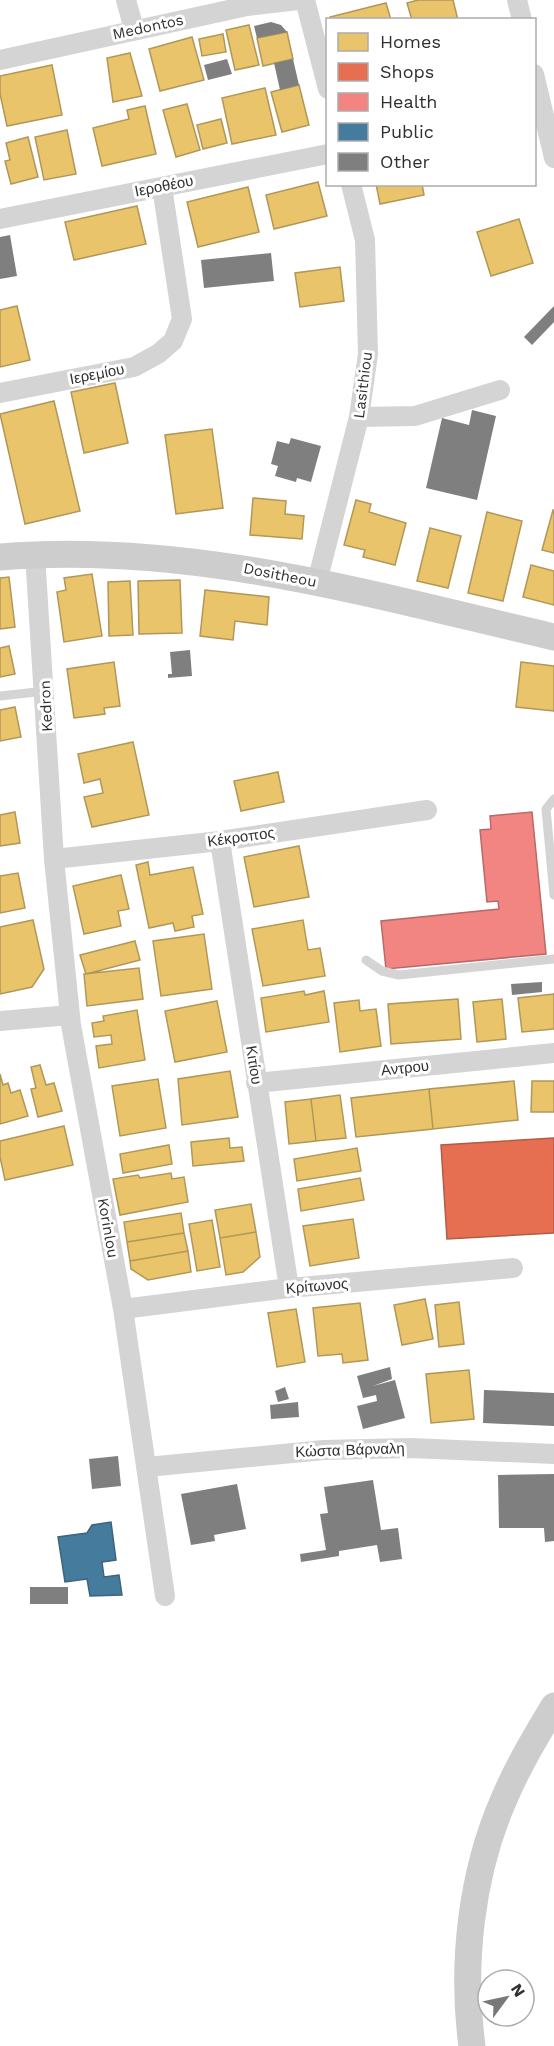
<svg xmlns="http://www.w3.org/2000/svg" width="554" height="2046" font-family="'Work Sans',sans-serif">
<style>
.homes{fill:#e9c46a;stroke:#b19758;stroke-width:1.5}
.shops{fill:#e76f51;stroke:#b05c47;stroke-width:1.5}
.health{fill:#f28482;stroke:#b86a69;stroke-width:1.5}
.public{fill:#457b9d;stroke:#3e647c;stroke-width:1.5}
.building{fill:#7f7f7f}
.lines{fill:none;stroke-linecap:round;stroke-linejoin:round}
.lane{stroke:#d4d4d4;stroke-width:9}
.street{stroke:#d4d4d4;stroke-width:20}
.secondary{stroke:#cdcdcd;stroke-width:27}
.labels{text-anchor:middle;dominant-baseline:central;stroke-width:6;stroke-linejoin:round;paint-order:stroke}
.street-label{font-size:15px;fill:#2f2f2f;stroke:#fff}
</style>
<rect width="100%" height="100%" fill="#fff"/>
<!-- homes -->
<path class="homes" d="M418,0H453L458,20H412L407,3Z
M386,3L391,20H331L330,17Z
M249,25L259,65L235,70L226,30Z
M287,32L293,59L263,66L257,38Z
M223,34L226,52L202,56L199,39Z
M192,37L204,80L160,91L149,49Z
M130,53L142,96L113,102L107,58Z
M52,65L62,115L7,126L0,94V76Z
M299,85L309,125L282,132L271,92Z
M265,88L276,135L232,144L222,98Z
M187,104L200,150L176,157L163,110Z
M145,106L156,154L102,166L93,128L129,119L127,110Z
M221,119L227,143L203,149L197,125Z
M67,130L76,174L44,180L35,137Z
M28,137L38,177L11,184L5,161L10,160L6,143Z
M318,182L327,216L274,229L266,195Z
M376,184H422L424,195L380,204Z
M248,187L259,232L198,247L187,202Z
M137,206L146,244L74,260L65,222Z
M519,219L533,263L491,276L477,232Z
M340,267L344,301L300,307L295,273Z
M17,306L30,360L0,367V310Z
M115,383L128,443L84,453L71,392Z
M54,401L80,511L25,524L0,414Z
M212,429L223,508L176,514L165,435Z
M253,498L286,501L285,514L304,516L302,539L250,535Z
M356,500L371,504L369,512L406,523L395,565L363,557L365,550L344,545Z
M553,510H554V553L542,550Z
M487,512L522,521L503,601L468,593Z
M430,528L461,536L448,588L417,581Z
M531,565L554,571V605L523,597Z
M92,574L102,636L64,642L57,592L66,590L64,578Z
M9,577L15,627L0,629V578Z
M180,580L182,633L139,634L138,581Z
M130,581L133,635L109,636L108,582Z
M205,590L269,597L267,625L235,621L233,640L200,636Z
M9,646L15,674L0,677V648Z
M114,662L120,706L104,708L105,714L74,718L67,669Z
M521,662L554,666V711L516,707Z
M15,707L21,737L0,741V710Z
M133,742L149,815L92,827L84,797L103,793L100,779L84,783L78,754Z
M278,772L284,802L241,811L234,781Z
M15,812L20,843L0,846V815Z
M299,846L309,897L254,907L244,857Z
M148,862L150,875L193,867L203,914L192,916L194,927L175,931L173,923L149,928L136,865Z
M18,873L25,908L0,913V876Z
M121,875L129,909L118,911L121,926L84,934L73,886Z
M33,920L44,969L32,987L0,994V927Z
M303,920L308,950L320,948L325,976L263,986L252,929Z
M204,934L212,989L161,996L153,941Z
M135,941L140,960L86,974L80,955Z
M139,968L143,999L87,1006L84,974Z
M304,991L305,995L324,991L329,1022L266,1032L261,998Z
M554,994V1029L522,1032L518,998Z
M458,999L461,1039L391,1044L388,1004Z
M502,999L506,1039L477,1042L473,1002Z
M359,1000L360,1011L376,1009L381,1046L340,1052L334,1003Z
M217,1001L227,1052L175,1062L165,1011Z
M137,1010L145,1060L99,1068L96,1046L112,1044L111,1035L94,1037L92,1023L104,1021L103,1016Z
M40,1065L46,1085L54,1083L62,1111L38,1117L31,1089L36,1088L31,1067Z
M230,1071L238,1117L182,1125L178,1079Z
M0,1074L3,1085L8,1083L11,1093L20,1090L28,1116L0,1124Z
M158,1079L166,1128L120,1136L112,1086Z
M514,1081L518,1120L433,1129L429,1089Z
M532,1081H554V1112H531Z
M429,1089L433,1129L356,1137L351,1098Z
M340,1095L346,1138L316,1141L311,1099Z
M311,1099L316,1141L289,1144L285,1102Z
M64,1126L73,1165L5,1180L0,1157V1141Z
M229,1138L230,1148L242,1147L244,1161L193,1166L191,1142Z
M169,1145L172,1164L123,1173L120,1154Z
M357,1148L361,1171L297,1181L294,1159Z
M171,1173L172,1179L184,1177L188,1202L120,1215L113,1179L138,1175L140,1178Z
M360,1178L364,1200L301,1211L298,1189Z
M251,1204L256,1232L220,1238L215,1210Z
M181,1213L184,1233L127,1242L124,1222Z
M353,1219L359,1258L310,1266L303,1226Z
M212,1220L220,1267L197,1271L189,1224Z
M256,1232L260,1257L243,1272L226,1275L220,1238Z
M184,1233L188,1251L130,1261L127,1242Z
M188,1251L191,1272L148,1280L131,1269L130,1261Z
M425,1299L433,1339L402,1345L394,1305Z
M459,1302L464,1344L439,1347L435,1305Z
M360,1303L368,1360L343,1363L342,1354L318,1356L313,1308Z
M296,1309L305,1362L277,1367L268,1313Z
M469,1370L474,1419L431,1423L426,1374Z"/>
<!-- shops -->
<path class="shops" d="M554,1138V1233L447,1239L441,1145Z"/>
<!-- health -->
<path class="health" d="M532,812L546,954L386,969L381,921L499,909L498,901L487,902L480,830L491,829L490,816Z"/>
<!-- public -->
<path class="public" d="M111,1522L116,1560L102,1562L104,1577L119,1575L122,1595L90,1596L87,1579L65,1582L58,1537L87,1533L92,1525Z"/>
<!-- building -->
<path class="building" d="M271,22L281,25L287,32L257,38L254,26Z
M227,59L232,74L208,80L204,65Z
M293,59L299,85L280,90L274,63Z
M10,235L17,276L0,279V237Z
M271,253L274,281L204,288L201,260Z
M554,306V322L532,345L524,337Z
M472,410L496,416L477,500L426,488L442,418L469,425Z
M291,438L321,446L311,482L297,478L296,482L275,476L278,466L271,464L277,441L289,444Z
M190,650L192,676L168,678V674H172L170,652Z
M542,982V992L512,995L511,984Z
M390,1367L392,1379L373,1386L395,1380L405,1418L363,1429L357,1406L377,1401L376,1395L363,1398L357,1376Z
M285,1387L289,1399L278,1402L275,1391Z
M484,1390L554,1393V1426L483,1423Z
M298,1402L299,1417L271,1419L270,1405Z
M118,1456L121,1486L92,1489L89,1459Z
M554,1474V1541L545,1542L544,1528H499L498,1475Z
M373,1480L381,1530L398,1528L402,1559L380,1562L377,1545L339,1551V1556L301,1562L300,1554L326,1550L320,1514L328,1513L324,1487Z
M237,1484L246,1529L214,1535L215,1541L191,1545L181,1494Z
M30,1587H68V1604H30Z"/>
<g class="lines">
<!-- lane -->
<path class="lane" d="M0,696L45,691
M554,799L546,809L554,895
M366,960L382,971L399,975L554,959"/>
<!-- street -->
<path class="street" d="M126,0L134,29
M305,0L328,89
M517,0L522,20
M0,60L247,6L298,0
M534,74L554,158
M0,219L328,154
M0,393L134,367L158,354L173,341L182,319L162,187
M359,417L415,416L500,390
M35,554L54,859L71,1025L123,1309L165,1596
M317,582L359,417L368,354L365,240L351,184
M220,841L289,1288
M54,859L220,841L427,810
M0,1021L70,1015
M256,1083L554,1053
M123,1309L289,1288L513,1268
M147,1467L324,1450L411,1448L554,1454"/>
<!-- secondary -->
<path class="secondary" d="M0,557C189,541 372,595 554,637
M472,2046C461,1965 471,1874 504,1799C518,1766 536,1736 554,1706"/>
</g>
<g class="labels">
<!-- street labels -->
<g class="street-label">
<text transform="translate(148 27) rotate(-12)">Medontos</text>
<text transform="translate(164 186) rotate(-11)">Ιεροθέου</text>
<text transform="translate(97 374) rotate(-11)">Ιερεμίου</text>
<text transform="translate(363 385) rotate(-83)">Lasithiou</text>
<text transform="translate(280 575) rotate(11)">Dositheou</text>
<text transform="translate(46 706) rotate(-93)">Kedron</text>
<text transform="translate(241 837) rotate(-8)">Κέκροπος</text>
<text transform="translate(254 1065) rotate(81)">Κιτίου</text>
<text transform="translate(405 1068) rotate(-6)">Αντρου</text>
<text transform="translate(108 1228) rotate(80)">Korinlou</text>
<text transform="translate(317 1286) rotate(-5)">Κρίτωνος</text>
<text transform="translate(350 1450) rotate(-2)">Κώστα Βάρναλη</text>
</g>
</g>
<!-- legend -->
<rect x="326" y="18" width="210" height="168" fill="#ffffff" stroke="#acacac" stroke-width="1.5"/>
<rect x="338" y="33" width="30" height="18" fill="#e9c46a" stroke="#acacac" stroke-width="1.5"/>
<text x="380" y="48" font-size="18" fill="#2f2f2f">Homes</text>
<rect x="338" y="63" width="30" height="18" fill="#e76f51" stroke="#acacac" stroke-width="1.5"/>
<text x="380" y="78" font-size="18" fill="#2f2f2f">Shops</text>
<rect x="338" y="93" width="30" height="18" fill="#f28482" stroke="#acacac" stroke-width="1.5"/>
<text x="380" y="108" font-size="18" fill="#2f2f2f">Health</text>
<rect x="338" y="123" width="30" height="18" fill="#457b9d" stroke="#acacac" stroke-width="1.5"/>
<text x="380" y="138" font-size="18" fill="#2f2f2f">Public</text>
<rect x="338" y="153" width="30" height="18" fill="#7f7f7f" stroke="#acacac" stroke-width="1.5"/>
<text x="380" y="168" font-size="18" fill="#2f2f2f">Other</text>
<!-- north arrow -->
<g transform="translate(506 1998) rotate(57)"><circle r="28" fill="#ffffff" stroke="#acacac" stroke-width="1.5"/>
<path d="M0-4.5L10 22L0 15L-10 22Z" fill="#787878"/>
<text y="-9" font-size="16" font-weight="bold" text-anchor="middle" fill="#2f2f2f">N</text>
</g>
</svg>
